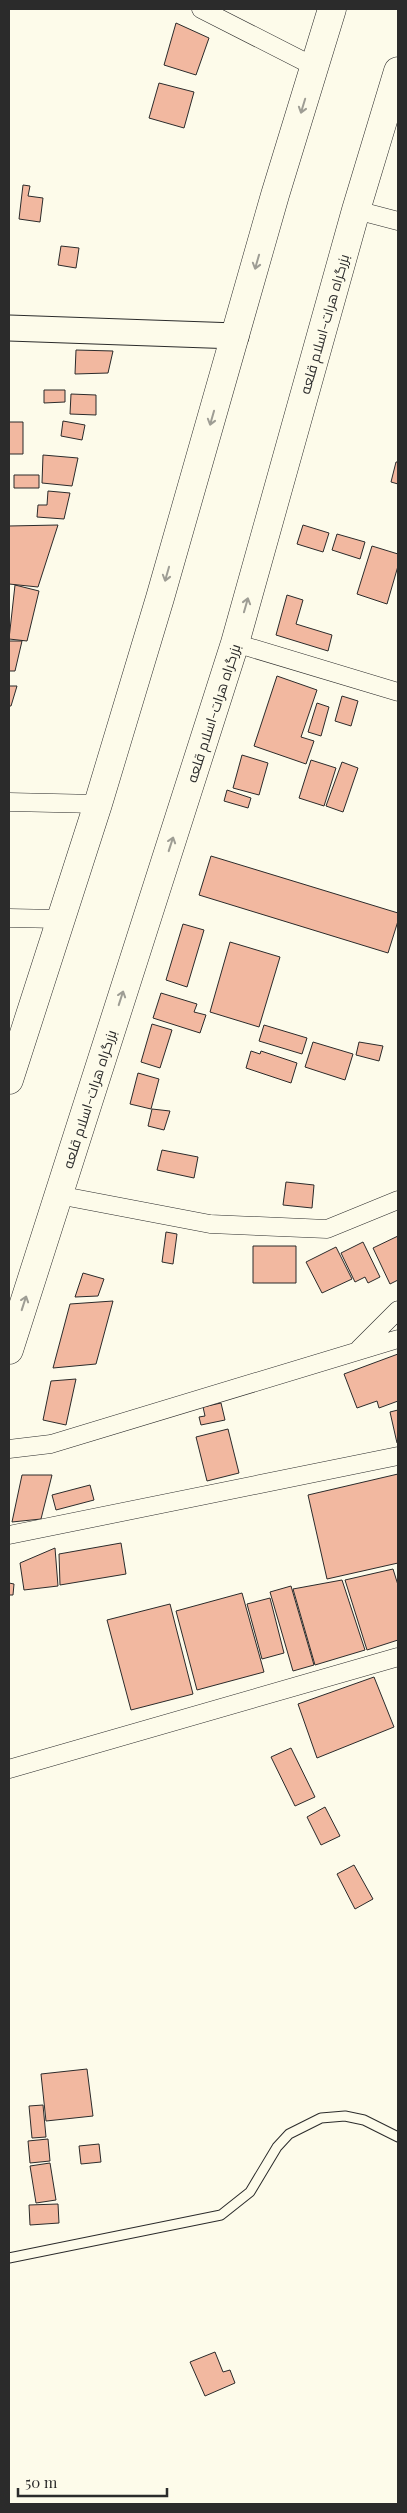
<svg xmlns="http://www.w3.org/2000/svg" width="407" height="2513" font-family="'Playfair Display',Cairo,serif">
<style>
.building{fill:#f2b8a0;stroke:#2b2b2b}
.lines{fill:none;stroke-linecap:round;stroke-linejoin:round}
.lane-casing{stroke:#2b2b2b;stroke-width:11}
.street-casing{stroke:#2b2b2b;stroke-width:19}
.secondary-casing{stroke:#2b2b2b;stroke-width:27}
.highway-casing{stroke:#2b2b2b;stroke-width:29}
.lane{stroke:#fdfbea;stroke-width:9}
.street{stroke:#fdfbea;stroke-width:18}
.secondary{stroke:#fdfbea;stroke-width:25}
.highway{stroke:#fdfbea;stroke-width:28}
.oneway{stroke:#9e9d94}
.labels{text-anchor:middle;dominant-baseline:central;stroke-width:4;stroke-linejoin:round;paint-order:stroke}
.street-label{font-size:14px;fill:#2b2b2b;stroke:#fdfbea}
</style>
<rect width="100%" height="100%" fill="#fdfbea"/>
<!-- building -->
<path class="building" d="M176,23L209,38L196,75L164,65Z
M159,83L194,92L184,128L149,118Z
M23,185L30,186L28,196L43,198L40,222L19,219Z
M61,246L79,248L76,268L58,265Z
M76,350L113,351L108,373L75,374Z
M44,390H65V402L44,403Z
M71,394L96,395V415L70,414Z
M63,421L85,425L82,440L61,436Z
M9,422H23V454H9Z
M43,455L78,458L72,486L42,483Z
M396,462H398V484L391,482Z
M14,475H39V488H14Z
M48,491L70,493L64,519L37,517L38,505H47Z
M58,525L38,587L9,584V526Z
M303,525L329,533L323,552L297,544Z
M337,534L365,542L360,559L332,550Z
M372,546L398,554V566L387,604L357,594Z
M15,585L39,591L27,641L9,639Z
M287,595L303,600L296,624L332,635L328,651L276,635Z
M9,641H22L15,671H9Z
M277,676L317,690L301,737L314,741L306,764L254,746Z
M9,686H17L11,706H9Z
M342,696L358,701L351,726L335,721Z
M317,703L329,707L321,736L308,732Z
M242,755L268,763L259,795L233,788Z
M311,760L336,768L324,806L299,798Z
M342,762L358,768L343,812L326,806Z
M227,790L251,798L248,808L224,801Z
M211,856L398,913V921L388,953L199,895Z
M183,924L204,930L187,987L166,980Z
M230,942L280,957L259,1027L210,1012Z
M161,993L197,1004L194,1012L206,1015L200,1033L153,1018Z
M152,1024L172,1030L160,1068L141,1062Z
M264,1025L307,1038L302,1054L259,1041Z
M313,1042L353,1054L345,1080L305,1067Z
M359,1042L383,1046L379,1061L356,1055Z
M251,1051L260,1054L261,1051L297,1063L291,1083L246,1068Z
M138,1073L159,1079L151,1109L130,1104Z
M152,1109L170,1111L164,1130L148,1126Z
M162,1150L198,1157L194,1178L157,1170Z
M286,1182L314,1185L312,1208L283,1205Z
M166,1232L177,1234L173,1264L162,1262Z
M398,1236V1280L390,1284L373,1248Z
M363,1242L380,1277L368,1283L365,1277L355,1282L341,1253Z
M253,1246H296V1283H253Z
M336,1247L352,1279L322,1293L306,1262Z
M83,1273L104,1279L98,1296L75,1297Z
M113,1301L96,1364L53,1368L70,1304Z
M398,1354V1401L379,1408L377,1401L357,1408L344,1374Z
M76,1379L66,1425L43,1420L51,1381Z
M221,1403L225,1420L201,1425L199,1417L205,1416L203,1407Z
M398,1410V1443H397L390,1412Z
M228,1429L239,1473L207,1481L196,1437Z
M398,1474V1563L327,1579L308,1495Z
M22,1475H52L41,1519L12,1522Z
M90,1485L94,1500L56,1510L52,1495Z
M121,1543L126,1574L60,1585L59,1554Z
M55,1548L58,1586L24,1590L20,1563Z
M393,1569L398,1585V1640L367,1650L345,1580Z
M342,1580L365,1650L315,1665L293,1589Z
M9,1583L14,1584L13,1595H9Z
M291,1586L314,1665L293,1671L270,1592Z
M242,1593L264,1672L197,1690L176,1611Z
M270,1598L284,1653L262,1659L247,1604Z
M170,1604L193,1694L131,1710L107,1620Z
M374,1677L394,1727L317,1758L298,1704Z
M291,1748L315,1797L295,1806L271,1757Z
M325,1807L340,1836L321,1845L307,1817Z
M354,1865L373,1899L355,1909L337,1874Z
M87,2069L93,2116L46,2121L41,2074Z
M43,2105L46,2137L32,2138L29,2106Z
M48,2139L50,2161L30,2163L28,2141Z
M99,2144L101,2162L81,2164L79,2146Z
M50,2163L56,2200L36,2203L30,2166Z
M58,2204L59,2223L30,2225L29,2205Z
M215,2352L223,2372L230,2370L235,2383L205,2396L190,2362Z"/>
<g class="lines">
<!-- lane casing -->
<g class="lane-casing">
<path id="lane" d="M9,2258L221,2215L250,2192L277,2147L289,2134L321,2118L345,2116L364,2120L398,2137"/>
</g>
<!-- street casing -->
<g class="street-casing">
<path id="street" d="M201,9L315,67
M356,210L398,221
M235,643L398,692
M9,802L98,804
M9,918L60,919
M58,1195L210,1224L327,1229L398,1200
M359,1349L398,1310
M9,1449L51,1444L398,1339
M9,1535L398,1456
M9,1769L398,1657"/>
</g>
<!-- secondary casing -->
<g class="secondary-casing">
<path id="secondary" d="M9,328L236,336"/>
</g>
<!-- highway casing -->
<g class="highway-casing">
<path id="highway" d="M9,1080L98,804L160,598L275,195L332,9
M9,1350L235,643L356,210L398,71"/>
</g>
<!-- lane -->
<use href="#lane" class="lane"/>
<!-- street -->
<use href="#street" class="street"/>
<!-- secondary -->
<use href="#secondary" class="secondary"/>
<!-- highway -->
<use href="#highway" class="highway"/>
</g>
<!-- one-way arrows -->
<defs><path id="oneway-shaft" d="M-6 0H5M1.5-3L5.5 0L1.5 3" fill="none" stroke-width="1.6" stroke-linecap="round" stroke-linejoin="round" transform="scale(1.25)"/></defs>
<g class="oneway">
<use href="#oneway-shaft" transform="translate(303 106) rotate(107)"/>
<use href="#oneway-shaft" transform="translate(257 262) rotate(106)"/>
<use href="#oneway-shaft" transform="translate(212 418) rotate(106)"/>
<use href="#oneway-shaft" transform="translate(167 574) rotate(106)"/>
<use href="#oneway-shaft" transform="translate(246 605) rotate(-74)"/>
<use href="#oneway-shaft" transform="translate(171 844) rotate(-72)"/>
<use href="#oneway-shaft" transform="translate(121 998) rotate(-72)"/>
<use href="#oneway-shaft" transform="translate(24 1303) rotate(-72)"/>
</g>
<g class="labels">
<!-- street labels -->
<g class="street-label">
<text transform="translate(324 324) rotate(-74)">بزرگراه هرات-اسلام قلعه</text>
<text transform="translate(213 713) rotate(-72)">بزرگراه هرات-اسلام قلعه</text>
<text transform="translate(89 1099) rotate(-72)">بزرگراه هرات-اسلام قلعه</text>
</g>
</g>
<!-- border -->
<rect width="407" height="2513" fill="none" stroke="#2b2b2b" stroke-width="20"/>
<!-- scale -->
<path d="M18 2488v8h149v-8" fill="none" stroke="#2b2b2b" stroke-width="2.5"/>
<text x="25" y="2488" font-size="15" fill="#2b2b2b" stroke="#fdfbea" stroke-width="4" paint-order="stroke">50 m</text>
</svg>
